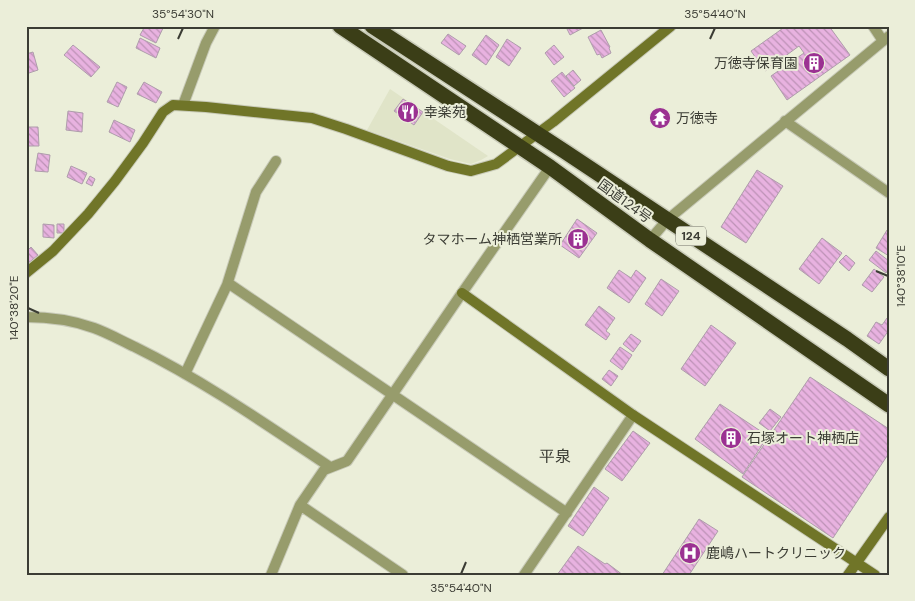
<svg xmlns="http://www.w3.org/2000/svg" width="915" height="601" font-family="'DM Sans','Noto Sans JP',sans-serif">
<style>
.built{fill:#e0e4c8}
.building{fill:url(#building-back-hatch);stroke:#ae9dab}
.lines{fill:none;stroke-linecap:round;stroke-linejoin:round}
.street-casing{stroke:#c8cab8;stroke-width:12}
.secondary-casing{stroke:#c8cab8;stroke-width:12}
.highway-casing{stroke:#c8cab8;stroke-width:18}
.street{stroke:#979c6c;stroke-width:10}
.secondary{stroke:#707528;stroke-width:10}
.highway{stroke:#3b3e17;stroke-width:15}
.ticks{fill:none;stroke:#3b3c34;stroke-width:2}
.labels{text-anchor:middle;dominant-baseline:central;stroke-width:4;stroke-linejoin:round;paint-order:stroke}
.shield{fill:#ebeed9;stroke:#707166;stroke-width:1}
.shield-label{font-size:12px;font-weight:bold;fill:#3b3c34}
.poi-label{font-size:14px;fill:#3b3c34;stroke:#ebeed9;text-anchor:start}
.street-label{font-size:14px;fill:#3b3c34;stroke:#ebeed9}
.quarter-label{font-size:16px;fill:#3b3c34;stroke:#ebeed9}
.neatline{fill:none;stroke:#3b3c34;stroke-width:2}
.ticks-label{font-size:12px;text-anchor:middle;fill:#3b3c34}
</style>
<defs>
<pattern id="building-back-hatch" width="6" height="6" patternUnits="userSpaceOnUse" patternTransform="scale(1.25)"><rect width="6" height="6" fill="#e8b2e0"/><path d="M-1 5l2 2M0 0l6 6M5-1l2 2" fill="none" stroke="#bd92b6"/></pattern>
</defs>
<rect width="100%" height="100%" fill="#ebeed9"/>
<!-- built -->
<path class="built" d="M390,89L488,156L481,160L471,164L450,159L367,130Z"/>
<!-- building -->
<path class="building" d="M145,26H164L156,43L140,35Z
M568,26H582L583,28L570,35L566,27Z
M786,26H829L850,55L787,100L771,76L804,53L799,46L765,71L751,51Z
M601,30L610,47L609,48L611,53L602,58L600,54L597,55L588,37Z
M448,34L466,46L459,55L441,43Z
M486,35L499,45L486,65L472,55Z
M140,38L160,48L156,58L136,48Z
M507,39L521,48L509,66L496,57Z
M73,45L100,67L91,77L64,55Z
M554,45L564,57L554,65L545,53Z
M33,52L38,70L26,74V54Z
M573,70L581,80L574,86L566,76Z
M562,72L575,88L564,97L551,81Z
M117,82L127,87L118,107L107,102Z
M144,82L162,92L156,103L137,94Z
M403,99L423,112L414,125L394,111Z
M68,111L83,113L82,132L66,130Z
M114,120L135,130L130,142L109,132Z
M26,127H38L39,146H26Z
M38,153L50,155L48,172L35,171Z
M71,166L87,173L82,184L67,177Z
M757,170L783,186L746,243L721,227Z
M90,176L95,179L92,186L86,183Z
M577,219L597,233L579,258L560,245Z
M43,224L54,225V238L43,237Z
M57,224H64V233H57Z
M887,230L889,231V256L876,248Z
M822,238L842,253L819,284L799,269Z
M31,247L38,255L26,265V252Z
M876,251L889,261V269L886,273L869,260Z
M846,255L855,263L849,271L839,262Z
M874,269L884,277L872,292L862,285Z
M619,270L631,278L636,270L646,278L629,303L607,288Z
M661,279L679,291L662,316L645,304Z
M599,306L615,318L606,331L610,334L606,340L585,325Z
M887,318L889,319V330L879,344L867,336L876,322L882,325Z
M711,325L736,343L705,386L681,369Z
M631,334L641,341L633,352L623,344Z
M620,347L632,355L622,370L610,361Z
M609,370L618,376L611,386L602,379Z
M810,377L889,429V453L833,538L742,477Z
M720,404L768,436L743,474L695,439Z
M770,409L781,417L770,431L759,423Z
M633,431L650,443L622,481L605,469Z
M594,487L609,498L583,536L568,526Z
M699,519L718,531L689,575H662Z
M578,546L605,564L607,563L623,575H557Z"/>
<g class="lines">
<!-- street casing -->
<g class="street-casing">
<path id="street" d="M873,26L883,41
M183,105L206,43L215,26
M785,121L889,193
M650,240L667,220L889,36
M228,283L567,513
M26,317C50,317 72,320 94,328C108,333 122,341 135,347C204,381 267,425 330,467
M185,374L227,285L256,192L276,161
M300,505L403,575
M271,575L300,505L324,470L347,461L462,293L550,167
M524,575L633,415"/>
</g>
<!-- secondary casing -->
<g class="secondary-casing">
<path id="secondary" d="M26,273L53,251L88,214L115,181L143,143L163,112L173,105L206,107L312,118L346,129L448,166L471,171L496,164L553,122L671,26
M462,293L633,415L875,575
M848,575L889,517"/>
</g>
<!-- highway casing -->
<g class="highway-casing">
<path id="highway" d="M340,26L550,167L650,240L889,405
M372,26L564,151L847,339L889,369"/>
</g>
<!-- street -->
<use href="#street" class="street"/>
<!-- secondary -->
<use href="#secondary" class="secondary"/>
<!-- highway -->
<use href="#highway" class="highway"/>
</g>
<!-- ticks -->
<path class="ticks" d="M178,39L183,28M710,39L715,28M876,271L888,276M28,308L39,313M461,574L466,562"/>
<!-- icons -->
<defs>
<g id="building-disc" transform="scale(1.125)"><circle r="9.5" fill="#9b3192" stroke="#ebeed9"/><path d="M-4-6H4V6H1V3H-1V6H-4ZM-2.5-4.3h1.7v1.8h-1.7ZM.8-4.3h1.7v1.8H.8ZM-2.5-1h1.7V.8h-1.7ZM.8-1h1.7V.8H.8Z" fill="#fff"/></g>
<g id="restaurant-disc" transform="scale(1.125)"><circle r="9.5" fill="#9b3192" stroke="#ebeed9"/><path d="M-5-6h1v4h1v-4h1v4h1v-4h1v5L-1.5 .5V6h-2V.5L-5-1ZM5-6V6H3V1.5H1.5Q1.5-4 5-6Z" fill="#fff"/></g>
<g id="temple-disc" transform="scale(1.125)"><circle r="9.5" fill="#9b3192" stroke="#ebeed9"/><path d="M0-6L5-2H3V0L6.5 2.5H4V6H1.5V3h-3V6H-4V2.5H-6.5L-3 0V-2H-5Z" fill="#fff"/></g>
<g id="hospital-disc" transform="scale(1.125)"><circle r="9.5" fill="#9b3192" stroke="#ebeed9"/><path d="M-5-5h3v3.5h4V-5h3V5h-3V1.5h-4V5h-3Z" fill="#fff"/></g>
</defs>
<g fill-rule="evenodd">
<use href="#building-disc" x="814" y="63"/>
<use href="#restaurant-disc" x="408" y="112"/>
<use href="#temple-disc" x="660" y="118"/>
<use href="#building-disc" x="578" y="239"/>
<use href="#building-disc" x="731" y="438"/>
<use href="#hospital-disc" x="690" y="553"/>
</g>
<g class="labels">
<!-- shield labels -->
<rect class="shield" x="676" y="226.5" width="30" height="19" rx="4"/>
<g class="shield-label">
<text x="691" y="236">124</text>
</g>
<!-- poi labels -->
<g class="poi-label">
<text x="798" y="63" text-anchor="end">万徳寺保育園</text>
<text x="424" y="112">幸楽苑</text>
<text x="676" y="118">万徳寺</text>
<text x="562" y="239" text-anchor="end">タマホーム神栖営業所</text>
<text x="747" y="438">石塚オート神栖店</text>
<text x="706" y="553">鹿嶋ハートクリニック</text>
</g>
<!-- street labels -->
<g class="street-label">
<text transform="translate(625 201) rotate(36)">国道124号</text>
</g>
<!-- quarter labels -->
<g class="quarter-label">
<text x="555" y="456">平泉</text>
</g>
</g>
<!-- border -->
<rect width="915" height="601" fill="none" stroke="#ebeed9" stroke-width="55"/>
<rect x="28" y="28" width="860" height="546" class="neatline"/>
<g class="ticks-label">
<text x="183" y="18">35°54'30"N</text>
<text x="715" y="18">35°54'40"N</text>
<text transform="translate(901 276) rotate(-90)" y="4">140°38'10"E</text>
<text transform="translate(14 308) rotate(-90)" y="4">140°38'20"E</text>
<text x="461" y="592">35°54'40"N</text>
</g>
</svg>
